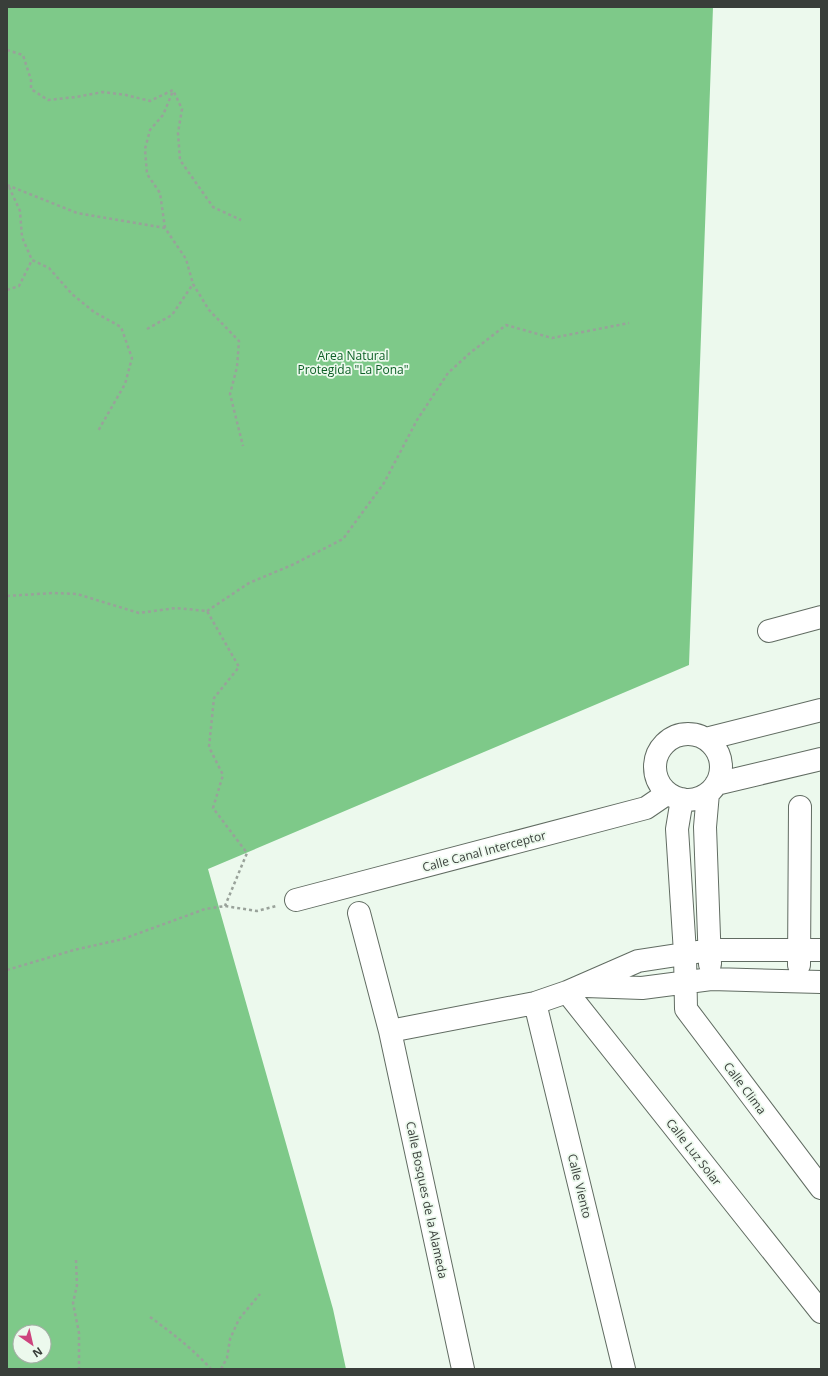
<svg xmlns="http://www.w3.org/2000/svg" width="828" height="1376" font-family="'Open Sans',sans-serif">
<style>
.forest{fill:#7ec989;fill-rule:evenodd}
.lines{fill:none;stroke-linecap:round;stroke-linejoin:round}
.minor-casing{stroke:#616c62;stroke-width:24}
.path{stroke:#99a29a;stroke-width:2.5;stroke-dasharray:3 3;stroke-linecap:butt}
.minor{stroke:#fff;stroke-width:22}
.labels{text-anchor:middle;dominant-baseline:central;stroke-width:3.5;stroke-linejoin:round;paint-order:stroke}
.park-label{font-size:12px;fill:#0d6026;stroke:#ecf9ed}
.street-label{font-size:12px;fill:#393e3a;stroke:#ecf9ed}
</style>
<rect width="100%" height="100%" fill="#ecf9ed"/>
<!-- forest -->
<path class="forest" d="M7,7H713L689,665L208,869L333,1309L346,1369H7ZM20,1332H44V1356H20Z"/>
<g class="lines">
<!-- minor casing -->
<g class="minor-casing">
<path id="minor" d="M769,631L821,617
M655 767a33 33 0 1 1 66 0a33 33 0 1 1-66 0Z
M706,739L821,710
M716,784L821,759
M708,793L705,827L710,964
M682,799L677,829L685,953L686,1009L821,1188
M296,900L646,808L668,793
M359,913L390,1031L463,1369
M799,965L800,807
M586,986L642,988L711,979L821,982
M567,992L821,1312
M535,1003L624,1369
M390,1031L535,1003L567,992L638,961L710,950H821"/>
</g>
<!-- path -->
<path class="path" d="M7,50L23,55L31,80V89L48,100L76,97L103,92L126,95L150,101L173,90L182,109L178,133L180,160L213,207L241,220
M7,185L77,213L165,228L186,259L193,284L209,310L239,341L237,367L230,394L243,446
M9,187L20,211L22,237L32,260L49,268L72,294L94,312L121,327L132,358L125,384L98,431
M165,228L160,193L147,174L145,149L150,130L163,115L173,91
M7,290L19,286L32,260
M147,329L172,315L193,284
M7,596L53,593L77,594L139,613L176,608L207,611L239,667L214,698L209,747L223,775L213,808L247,853L225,906
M207,611L249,583L292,565L343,539L384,483L417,420L448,373L470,353L506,325L552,338L629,323
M7,970L74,950L123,939L205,909L225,906L257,911L276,906
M76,1260L77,1285L73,1303L79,1333V1369
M150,1317C172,1333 193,1349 211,1369
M221,1369L227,1358L230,1339L239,1319L260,1294"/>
<!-- minor -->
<use href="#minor" class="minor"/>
</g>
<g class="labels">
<!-- park labels -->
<g class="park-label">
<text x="353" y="355">Area Natural<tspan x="353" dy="14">Protegida "La Pona"</tspan></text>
</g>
<!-- street labels -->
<g class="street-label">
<text transform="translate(484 851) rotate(-15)">Calle Canal Interceptor</text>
<text transform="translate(745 1088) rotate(53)">Calle Clima</text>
<text transform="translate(694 1152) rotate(52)">Calle Luz Solar</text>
<text transform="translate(580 1186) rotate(76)">Calle Viento</text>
<text transform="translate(427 1200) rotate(78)">Calle Bosques de la Alameda</text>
</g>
</g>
<!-- border -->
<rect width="828" height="1376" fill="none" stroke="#393e3a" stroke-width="16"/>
<!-- north arrow -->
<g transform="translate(32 1344) rotate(146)"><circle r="19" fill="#ecf9ed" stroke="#a4aea5"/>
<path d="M0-3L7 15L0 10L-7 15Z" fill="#cd447e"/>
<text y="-6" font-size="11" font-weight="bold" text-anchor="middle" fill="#393e3a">N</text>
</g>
</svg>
